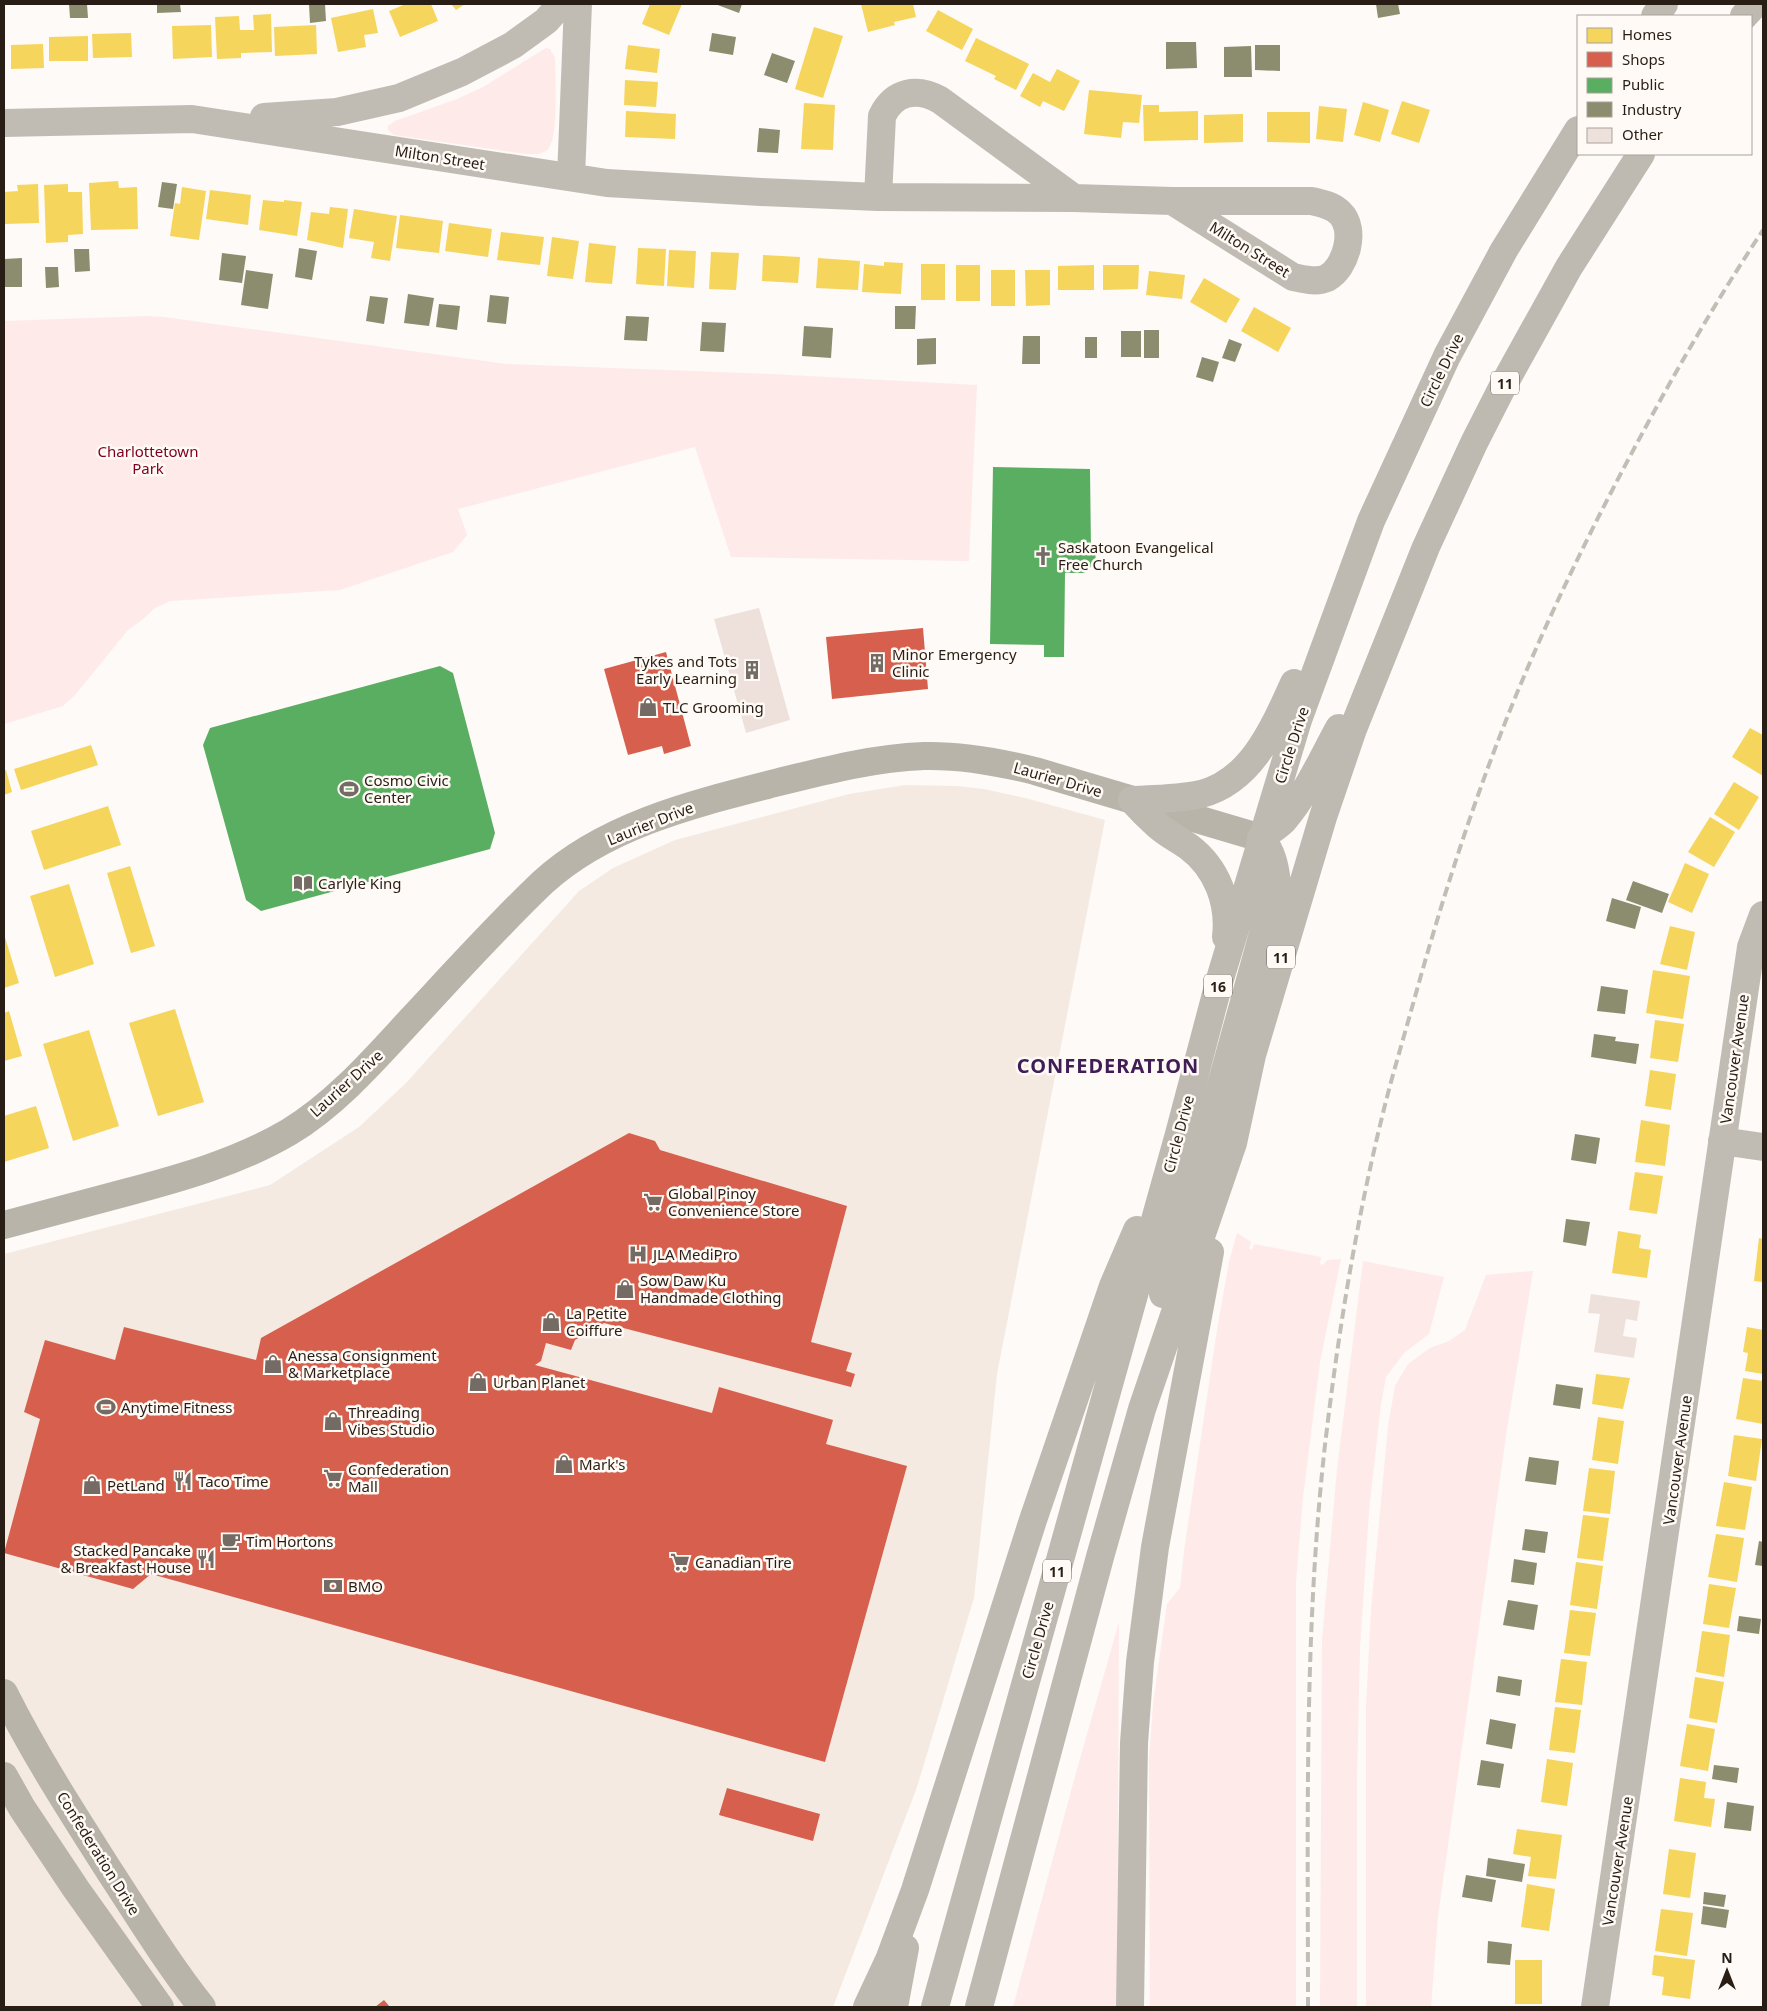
<svg xmlns="http://www.w3.org/2000/svg" width="1767" height="2011" font-family="'Noto Sans',sans-serif">
<style>
.built{fill:#f4eae2}
.green{fill:#feeae9}
.homes{fill:#f6d55c}
.shops{fill:#d6604d}
.public{fill:#5aae61}
.industry{fill:#8c8c6e}
.building{fill:#eee1dc}
.lines{fill:none;stroke-linecap:round;stroke-linejoin:round}
.minor{stroke:#c1bcb3;stroke-width:28}
.major{stroke:#b9b4aa;stroke-width:28}
.highway{stroke:#bebab1;stroke-width:28}
.rail{stroke:#c1beb6;stroke-width:4;stroke-dasharray:10 5;stroke-linecap:butt}
.labels{text-anchor:middle;dominant-baseline:central;stroke-width:5;stroke-linejoin:round;paint-order:stroke}
.shield{fill:#fffaf5;stroke:#686058;stroke-width:1}
.shield-label{font-size:14px;font-weight:bold;fill:#281e15}
.street-label{font-size:15px;fill:#281e15;stroke:#fffaf5}
.park-label{font-size:15px;fill:#7f0121;stroke:#fffaf5}
.poi-label{font-size:15px;fill:#281e15;stroke:#fffaf5;text-anchor:start}
.district-label{font-size:20px;font-weight:bold;letter-spacing:1px;fill:#3f1e56;stroke:#fffaf5}
</style>
<rect width="100%" height="100%" fill="#fdfaf7"/>
<!-- built -->
<path class="built" d="M905,785L957,786L984,789L1029,799L1105,820L997,1374L974,1598L917,1787L833,2007H4V1254L270,1185L359,1127L406,1083L579,891L613,868L675,840L849,794Z"/>
<!-- green -->
<path class="green" d="M546,48L550,49L555,58C555,75 559,138 548,149C542,155 533,154 526,154L394,135L388,130V126L395,121L457,99L483,87Z
M147,316L164,317L506,364L770,374L977,385L969,561L731,557L695,447L458,509L467,535L453,552L340,590L170,601L155,608L142,620L128,630L75,695L63,706L4,724V321Z
M1237,1233L1251,1242L1249,1249L1252,1250L1254,1244L1321,1257L1320,1264L1323,1265L1327,1260L1341,1259L1320,1362L1303,1497L1296,1582V2007H1150L1149,1761L1153,1704L1167,1604L1180,1588L1184,1551L1217,1330L1229,1262Z
M1363,1261L1444,1277L1429,1334L1404,1353L1386,1377L1381,1404L1369,1511L1360,1648L1357,1777V2007H1320L1322,1640L1337,1469Z
M1533,1271L1507,1429L1438,1916L1431,2007H1366V1708L1371,1610L1388,1426L1395,1386L1408,1364L1430,1348L1449,1341L1465,1330L1486,1275Z
M1119,1622L1117,2007H1013L1074,1780Z"/>
<!-- homes -->
<path class="homes" d="M406,4H431L438,21L400,37L389,11Z
M451,4H465L456,10Z
M650,4H682L669,35L642,24Z
M861,4H913L916,17L894,22L895,25L868,32Z
M373,9L378,33L364,35L366,47L338,52L331,18Z
M938,10L973,29L962,50L926,31Z
M271,14L272,52L241,53V58L217,59L215,17L239,16L240,30H254L253,15Z
M211,25L212,57L173,59L172,26Z
M316,25L317,54L275,56L274,27Z
M814,27L843,36L823,98L795,89Z
M131,33L132,57L93,58L92,34Z
M88,36V61H49V37Z
M976,38L1029,64L1016,90L994,79L996,76L965,61Z
M43,44L44,68L11,69V45Z
M628,45L660,49L657,73L625,69Z
M1057,69L1080,81L1064,111L1043,101L1040,107L1020,96L1033,73L1050,82Z
M625,80L658,82L656,107L624,105Z
M1089,90L1142,95L1139,123L1123,122L1121,138L1084,134Z
M1402,101L1430,110L1419,143L1391,134Z
M1363,102L1389,110L1380,142L1354,135Z
M804,103L835,105L833,150L801,149Z
M1143,105H1159V112L1198,111V140L1144,141Z
M1319,106L1347,109L1343,142L1316,139Z
M626,111L676,114L675,139L625,137Z
M1267,112H1310V143L1267,142Z
M1243,114V142L1204,143V115Z
M118,181L119,188L137,187L138,229L91,230L89,183Z
M38,184L39,223L4,224V192L18,191L17,185Z
M68,184V192H82L83,234L68,235V242L46,243L44,185Z
M182,187L206,191L199,240L170,236L175,203L180,204Z
M210,190L251,195L248,225L206,219Z
M263,200L284,202V200L302,202L297,236L259,230Z
M330,207L348,209L343,248L307,240L311,212L329,214Z
M354,209L397,216L390,261L371,258L374,242L349,238Z
M400,215L443,221L439,253L396,248Z
M449,223L492,229L488,257L445,251Z
M501,232L544,237L540,265L497,260Z
M552,237L579,241L573,279L547,276Z
M589,243L616,246L612,284L585,282Z
M638,248L666,249L664,286L636,284Z
M669,250L696,251L694,288L667,286Z
M711,252L739,253L736,290L709,289Z
M763,255L800,257L798,283L762,281Z
M818,258L860,261L858,290L816,288Z
M884,262L903,263L901,294L862,292L864,264L884,266Z
M921,264H945V300H921Z
M956,265H980V301H956Z
M1094,265V290H1058V266Z
M1103,265H1139L1138,289L1103,290Z
M991,270H1015V306H991Z
M1025,270H1050V305L1026,306Z
M1149,271L1185,275L1182,299L1146,295Z
M1204,278L1240,299L1226,323L1190,302Z
M1254,307L1291,328L1278,352L1241,331Z
M1750,728L1763,735V776L1732,757Z
M91,745L98,765L21,790L14,769Z
M4,770H6L12,792L4,795Z
M1734,782L1759,797L1739,830L1714,814Z
M108,806L121,845L44,870L31,831Z
M1710,817L1735,832L1714,867L1688,852Z
M1685,863L1709,874L1692,913L1668,902Z
M130,866L155,946L131,953L107,873Z
M69,884L94,964L55,977L30,896Z
M1670,926L1695,932L1687,970L1660,964Z
M4,934L19,983L4,988Z
M1653,970L1690,976L1683,1019L1646,1013Z
M175,1009L204,1102L158,1116L129,1023Z
M9,1011L22,1056L4,1061V1013Z
M1655,1020L1684,1024L1678,1062L1650,1058Z
M89,1030L119,1126L73,1141L43,1044Z
M1650,1070L1676,1074L1671,1110L1645,1106Z
M36,1106L49,1148L4,1162V1116Z
M1641,1120L1670,1125L1665,1166L1635,1162Z
M1635,1172L1663,1176L1657,1214L1629,1210Z
M1618,1231L1641,1235L1639,1248L1651,1250L1647,1278L1612,1273Z
M1759,1238L1763,1239V1282L1754,1281Z
M1747,1327L1763,1330V1374L1745,1371L1748,1353L1743,1352Z
M1596,1374L1630,1378L1623,1409L1592,1404Z
M1743,1378L1763,1381V1424L1736,1419Z
M1598,1417L1624,1421L1618,1464L1592,1460Z
M1734,1435L1762,1439L1756,1481L1728,1476Z
M1589,1468L1615,1471L1610,1514L1583,1511Z
M1724,1482L1752,1487L1745,1530L1716,1526Z
M1583,1515L1609,1518L1603,1561L1577,1558Z
M1716,1534L1744,1538L1737,1582L1708,1577Z
M1576,1562L1603,1566L1597,1609L1570,1605Z
M1709,1584L1736,1588L1729,1628L1703,1624Z
M1570,1610L1596,1613L1590,1656L1564,1653Z
M1702,1631L1730,1635L1724,1677L1696,1672Z
M1561,1659L1587,1662L1582,1705L1555,1702Z
M1695,1677L1724,1682L1717,1723L1689,1718Z
M1555,1707L1581,1710L1575,1753L1549,1750Z
M1687,1724L1715,1729L1708,1771L1680,1766Z
M1547,1759L1573,1763L1567,1806L1541,1802Z
M1680,1778L1706,1782L1704,1798L1715,1799L1711,1827L1674,1821Z
M1517,1829L1562,1835L1556,1879L1528,1876L1531,1857L1513,1854Z
M1669,1849L1696,1853L1690,1898L1663,1894Z
M1527,1884L1555,1889L1549,1931L1521,1927Z
M1661,1909L1693,1913L1687,1956L1655,1951Z
M1654,1955L1695,1960L1690,1999L1662,1995L1664,1977L1652,1975Z
M1515,1960H1542V2004H1515Z"/>
<!-- shops -->
<path class="shops" d="M923,628L928,689L832,699L826,637Z
M666,652L691,746L664,754L662,746L628,755L604,669Z
M629,1133L655,1141L660,1150L847,1206L811,1342L852,1353L846,1371L855,1374L851,1387L604,1323L575,1340L571,1350L546,1343L541,1361L535,1365L712,1413L719,1387L833,1420L826,1444L907,1466L825,1762L151,1574L133,1589L4,1553L40,1419L24,1412L45,1340L115,1360L124,1327L256,1360L261,1338Z
M727,1788L820,1814L813,1841L719,1815Z
M384,2000L390,2007H375Z"/>
<!-- public -->
<path class="public" d="M993,467L1090,469L1091,550H1095L1096,562L1084,573H1065L1064,657H1044V645L990,644Z
M440,666L453,673L495,833L490,849L261,911L246,900L203,745L210,728Z"/>
<!-- industry -->
<path class="industry" d="M69,4H87L88,18H70Z
M157,4H180L181,12L157,13Z
M309,4H325L326,21L310,23Z
M715,4H742L739,13Z
M1376,4H1398L1400,14L1378,18Z
M712,33L736,37L733,55L709,51Z
M1166,42H1196L1197,68L1166,69Z
M1255,45H1280V71L1255,70Z
M1251,46L1252,77H1224V47Z
M772,53L795,61L787,83L764,75Z
M759,128L780,130L778,153L757,152Z
M162,182L177,184L173,209L158,207Z
M299,248L317,251L312,280L295,277Z
M74,249H89L90,271L75,272Z
M222,253L246,256L242,283L219,280Z
M22,258V287H4V259Z
M45,267H58L59,287L46,288Z
M246,270L273,274L268,309L241,305Z
M408,294L434,298L429,326L404,323Z
M490,295L509,297L506,324L487,322Z
M370,296L388,298L384,324L366,321Z
M439,304L460,306L457,330L436,327Z
M895,306H916L915,329H895Z
M626,316L649,317L647,341L624,340Z
M702,322L726,323L724,352L700,351Z
M804,326L833,328L831,358L802,356Z
M1144,330H1159V358H1144Z
M1121,331H1141V357H1121Z
M1023,336H1040V364H1022Z
M1085,337H1097V358H1085Z
M936,338V364L917,365V339Z
M1229,339L1242,344L1235,362L1222,358Z
M1202,357L1219,362L1213,382L1196,377Z
M1633,881L1669,894L1662,913L1626,900Z
M1612,898L1641,907L1635,929L1606,921Z
M1601,986L1628,990L1625,1014L1597,1011Z
M1594,1034L1616,1037L1615,1041L1639,1044L1636,1064L1591,1057Z
M1575,1134L1600,1138L1596,1164L1571,1160Z
M1566,1219L1590,1222L1586,1246L1563,1242Z
M1556,1384L1583,1388L1580,1409L1553,1405Z
M1529,1457L1559,1461L1556,1485L1525,1481Z
M1525,1529L1548,1532L1545,1553L1522,1550Z
M1759,1541L1763,1542V1566L1755,1565Z
M1514,1559L1537,1563L1534,1585L1511,1582Z
M1508,1600L1538,1605L1534,1630L1503,1625Z
M1739,1616L1761,1619L1759,1634L1737,1631Z
M1498,1676L1522,1680L1520,1696L1496,1692Z
M1490,1719L1516,1724L1512,1749L1486,1744Z
M1481,1760L1504,1764L1500,1788L1477,1785Z
M1714,1765L1739,1768L1737,1783L1712,1779Z
M1727,1802L1754,1806L1751,1831L1724,1828Z
M1488,1858L1525,1864L1522,1882L1486,1876Z
M1466,1875L1496,1880L1492,1902L1462,1897Z
M1704,1892L1726,1895L1724,1907L1703,1904Z
M1703,1906L1729,1910L1726,1928L1701,1924Z
M1488,1941L1512,1944L1510,1965L1487,1963Z"/>
<!-- building -->
<path class="building" d="M759,608L790,720L746,733L714,619Z
M1591,1294L1640,1301L1637,1321L1626,1319L1623,1336L1637,1338L1634,1358L1594,1352L1600,1314L1588,1313Z"/>
<g class="lines">
<!-- minor -->
<path class="minor" d="M264,117L337,112L399,98L462,72L513,45L546,21L561,4
M4,123L192,119L607,183L761,192L878,197L1074,198L1172,201H1312C1323,204 1332,205 1340,213C1357,229 1346,268 1327,278C1316,283 1303,279 1293,277L1172,201
M571,177L578,4
M878,197L882,116C894,91 917,87 940,100L1074,198
M1722,1141L1763,1147
M1595,2007L1751,947L1763,915"/>
<!-- major -->
<path class="major" d="M4,1225C44,1214 84,1204 124,1193C181,1178 238,1162 289,1132C334,1105 372,1062 407,1024C451,977 495,928 542,883C606,824 697,803 779,782C827,770 874,758 924,756C962,755 999,762 1035,771L1261,838
M4,1693C35,1755 73,1814 110,1872C140,1918 168,1964 202,2007
M4,1776L22,1808L76,1889L160,2007"/>
<!-- highway -->
<path class="highway" d="M1655,16L1664,4
M1744,16L1755,4
M1132,800C1155,799 1179,799 1201,794C1252,781 1274,727 1294,683
M1132,800C1140,809 1148,817 1157,825C1167,834 1179,840 1189,847C1217,868 1230,903 1226,937
M1262,837C1270,831 1278,826 1284,820C1307,793 1322,759 1339,728
M1163,1294L1277,883C1275,865 1272,852 1261,838
M867,2007L889,1960L915,1890L1033,1520L1113,1286L1137,1230
M894,2007L905,1948
M935,2007L1179,1134L1220,979L1298,720L1371,521L1447,356L1504,250L1578,130
M979,2007L1100,1557L1142,1409L1233,1143L1252,1055L1323,817L1353,729L1426,547L1474,443L1504,384L1569,267L1641,154
M1130,2007L1134,1743L1140,1662L1155,1547L1210,1252"/>
<!-- rail -->
<path class="rail" d="M1308,2007C1308,1820 1304,1632 1325,1445C1338,1334 1356,1222 1383,1113C1392,1076 1403,1040 1413,1004C1442,899 1475,795 1517,693C1554,604 1597,517 1643,432C1680,363 1720,295 1763,230"/>
</g>
<!-- icons -->
<defs>
<g id="church-bare" transform="scale(1.5)"><path d="M-1.2-6h2.4v3.5h3.3v2.4h-3.3V6h-2.4V-.1h-3.3v-2.4h3.3Z" fill="#736b64" stroke="#fffaf5" stroke-width="2.5" paint-order="stroke"/></g>
<g id="building-bare" transform="scale(1.5)"><path d="M-4-6H4V6H1V3H-1V6H-4ZM-2.5-4.3h1.7v1.8h-1.7ZM.8-4.3h1.7v1.8H.8ZM-2.5-1h1.7V.8h-1.7ZM.8-1h1.7V.8H.8Z" fill="#736b64" stroke="#fffaf5" stroke-width="2.5" paint-order="stroke"/></g>
<g id="shop-bare" transform="scale(1.5)"><path d="M-5-2.5h2.3a2.7 3.5 0 0 1 5.4 0H5L5.5 6h-11ZM-1.5-2.5h3a1.5 2.3 0 0 0-3 0Z" fill="#736b64" stroke="#fffaf5" stroke-width="2.5" paint-order="stroke"/></g>
<g id="stadium-bare" transform="scale(1.5)"><path d="M0-5a6.5 5 0 1 0 0 10a6.5 5 0 1 0 0-10ZM-3.5-1.8h7v3.6h-7Z" fill="#736b64" stroke="#fffaf5" stroke-width="2.5" paint-order="stroke"/></g>
<g id="library-bare" transform="scale(1.5)"><path d="M-6-4Q-3-5.5-.7-3.5V5Q-3 3-6 4ZM6-4Q3-5.5 .7-3.5V5Q3 3 6 4Z" fill="#736b64" stroke="#fffaf5" stroke-width="2.5" paint-order="stroke"/></g>
<g id="supermarket-bare" transform="scale(1.5)"><path d="M-6-5.5h2.5l.6 2H6L4.5 2H-2.5L-4.4-4H-6ZM-1.5 3.2a1.3 1.3 0 1 0 .1 0ZM3 3.2a1.3 1.3 0 1 0 .1 0Z" fill="#736b64" stroke="#fffaf5" stroke-width="2.5" paint-order="stroke"/></g>
<g id="hospital-bare" transform="scale(1.5)"><path d="M-5-5h3v3.5h4V-5h3V5h-3V1.5h-4V5h-3Z" fill="#736b64" stroke="#fffaf5" stroke-width="2.5" paint-order="stroke"/></g>
<g id="restaurant-bare" transform="scale(1.5)"><path d="M-5-6h1v4h1v-4h1v4h1v-4h1v5L-1.5 .5V6h-2V.5L-5-1ZM5-6V6H3V1.5H1.5Q1.5-4 5-6Z" fill="#736b64" stroke="#fffaf5" stroke-width="2.5" paint-order="stroke"/></g>
<g id="cafe-bare" transform="scale(1.5)"><path d="M-5.5-4.5H6V0H3Q3 3.5 0 3.5H-2.5Q-5.5 3.5-5.5 0ZM3-3.2v2h1.7v-2ZM-6 4.5H4V6H-6Z" fill="#736b64" stroke="#fffaf5" stroke-width="2.5" paint-order="stroke"/></g>
<g id="bank-bare" transform="scale(1.5)"><path d="M-6-4H6V4H-6ZM0-2.3a2.3 2.3 0 1 0 0 4.6a2.3 2.3 0 1 0 0-4.6Z" fill="#736b64" stroke="#fffaf5" stroke-width="2.5" paint-order="stroke"/></g>
</defs>
<g fill-rule="evenodd">
<use href="#church-bare" x="1043" y="556"/>
<use href="#building-bare" x="877" y="663"/>
<use href="#building-bare" x="752" y="670"/>
<use href="#shop-bare" x="648" y="707"/>
<use href="#stadium-bare" x="349" y="789"/>
<use href="#library-bare" x="303" y="883"/>
<use href="#supermarket-bare" x="653" y="1202"/>
<use href="#hospital-bare" x="638" y="1254"/>
<use href="#shop-bare" x="625" y="1289"/>
<use href="#shop-bare" x="551" y="1322"/>
<use href="#shop-bare" x="273" y="1364"/>
<use href="#shop-bare" x="478" y="1382"/>
<use href="#stadium-bare" x="106" y="1407"/>
<use href="#shop-bare" x="333" y="1421"/>
<use href="#shop-bare" x="564" y="1464"/>
<use href="#supermarket-bare" x="333" y="1478"/>
<use href="#restaurant-bare" x="183" y="1481"/>
<use href="#shop-bare" x="92" y="1485"/>
<use href="#cafe-bare" x="231" y="1541"/>
<use href="#restaurant-bare" x="206" y="1559"/>
<use href="#supermarket-bare" x="680" y="1562"/>
<use href="#bank-bare" x="333" y="1586"/>
</g>
<g class="labels">
<!-- shield labels -->
<g class="shield">
<rect x="1491" y="371.5" width="28" height="23" rx="4"/>
<rect x="1267" y="945.5" width="28" height="23" rx="4"/>
<rect x="1204" y="974.5" width="28" height="23" rx="4"/>
<rect x="1043" y="1559.5" width="28" height="23" rx="4"/>
</g>
<g class="shield-label">
<text x="1505" y="383">11</text>
<text x="1281" y="957">11</text>
<text x="1218" y="986">16</text>
<text x="1057" y="1571">11</text>
</g>
<!-- street labels -->
<g class="street-label">
<text transform="translate(440 157) rotate(9)">Milton Street</text>
<text transform="translate(1250 249) rotate(32)">Milton Street</text>
<text transform="translate(1441 370) rotate(-64)">Circle Drive</text>
<text transform="translate(1291 745) rotate(-72)">Circle Drive</text>
<text transform="translate(1058 779) rotate(16)">Laurier Drive</text>
<text transform="translate(650 823) rotate(-22)">Laurier Drive</text>
<text transform="translate(1734 1059) rotate(-82)">Vancouver Avenue</text>
<text transform="translate(346 1083) rotate(-42)">Laurier Drive</text>
<text transform="translate(1178 1134) rotate(-75)">Circle Drive</text>
<text transform="translate(1677 1460) rotate(-82)">Vancouver Avenue</text>
<text transform="translate(1037 1640) rotate(-74)">Circle Drive</text>
<text transform="translate(99 1853) rotate(58)">Confederation Drive</text>
<text transform="translate(1617 1861) rotate(-81)">Vancouver Avenue</text>
</g>
<!-- park labels -->
<g class="park-label">
<text x="148" y="451">Charlottetown<tspan x="148" dy="17">Park</tspan></text>
</g>
<!-- poi labels -->
<g class="poi-label">
<text x="1058" y="547">Saskatoon Evangelical<tspan x="1058" dy="17">Free Church</tspan></text>
<text x="892" y="654">Minor Emergency<tspan x="892" dy="17">Clinic</tspan></text>
<text x="737" y="661" text-anchor="end">Tykes and Tots<tspan x="737" dy="17">Early Learning</tspan></text>
<text x="663" y="707">TLC Grooming</text>
<text x="364" y="780">Cosmo Civic<tspan x="364" dy="17">Center</tspan></text>
<text x="318" y="883">Carlyle King</text>
<text x="668" y="1193">Global Pinoy<tspan x="668" dy="17">Convenience Store</tspan></text>
<text x="653" y="1254">JLA MediPro</text>
<text x="640" y="1280">Sow Daw Ku<tspan x="640" dy="17">Handmade Clothing</tspan></text>
<text x="566" y="1313">La Petite<tspan x="566" dy="17">Coiffure</tspan></text>
<text x="288" y="1355">Anessa Consignment<tspan x="288" dy="17">&amp; Marketplace</tspan></text>
<text x="493" y="1382">Urban Planet</text>
<text x="121" y="1407">Anytime Fitness</text>
<text x="348" y="1412">Threading<tspan x="348" dy="17">Vibes Studio</tspan></text>
<text x="579" y="1464">Mark's</text>
<text x="348" y="1469">Confederation<tspan x="348" dy="17">Mall</tspan></text>
<text x="198" y="1481">Taco Time</text>
<text x="107" y="1485">PetLand</text>
<text x="246" y="1541">Tim Hortons</text>
<text x="191" y="1550" text-anchor="end">Stacked Pancake<tspan x="191" dy="17">&amp; Breakfast House</tspan></text>
<text x="695" y="1562">Canadian Tire</text>
<text x="348" y="1586">BMO</text>
</g>
<!-- district labels -->
<g class="district-label">
<text x="1108" y="1065">CONFEDERATION</text>
</g>
</g>
<!-- border -->
<rect width="1767" height="2011" fill="none" stroke="#281e15" stroke-width="10"/>
<!-- legend -->
<rect x="1577" y="15" width="175" height="140" fill="#fffaf5" stroke="#a9a29b"/>
<rect x="1587" y="28" width="25" height="15" fill="#f6d55c" stroke="#a9a29b"/>
<text x="1622" y="40" font-size="15" fill="#281e15">Homes</text>
<rect x="1587" y="52" width="25" height="15" fill="#d6604d" stroke="#a9a29b"/>
<text x="1622" y="65" font-size="15" fill="#281e15">Shops</text>
<rect x="1587" y="78" width="25" height="15" fill="#5aae61" stroke="#a9a29b"/>
<text x="1622" y="90" font-size="15" fill="#281e15">Public</text>
<rect x="1587" y="102" width="25" height="15" fill="#8c8c6e" stroke="#a9a29b"/>
<text x="1622" y="115" font-size="15" fill="#281e15">Industry</text>
<rect x="1587" y="128" width="25" height="15" fill="#eee1dc" stroke="#a9a29b"/>
<text x="1622" y="140" font-size="15" fill="#281e15">Other</text>
<!-- north arrow -->
<g transform="translate(1727 1971)" stroke="#fffaf5" stroke-width="4" paint-order="stroke">
<path d="M0-4L9 19L0 12L-9 19Z" fill="#281e15"/>
<text y="-8" font-size="14" font-weight="bold" text-anchor="middle" fill="#281e15">N</text>
</g>
</svg>
